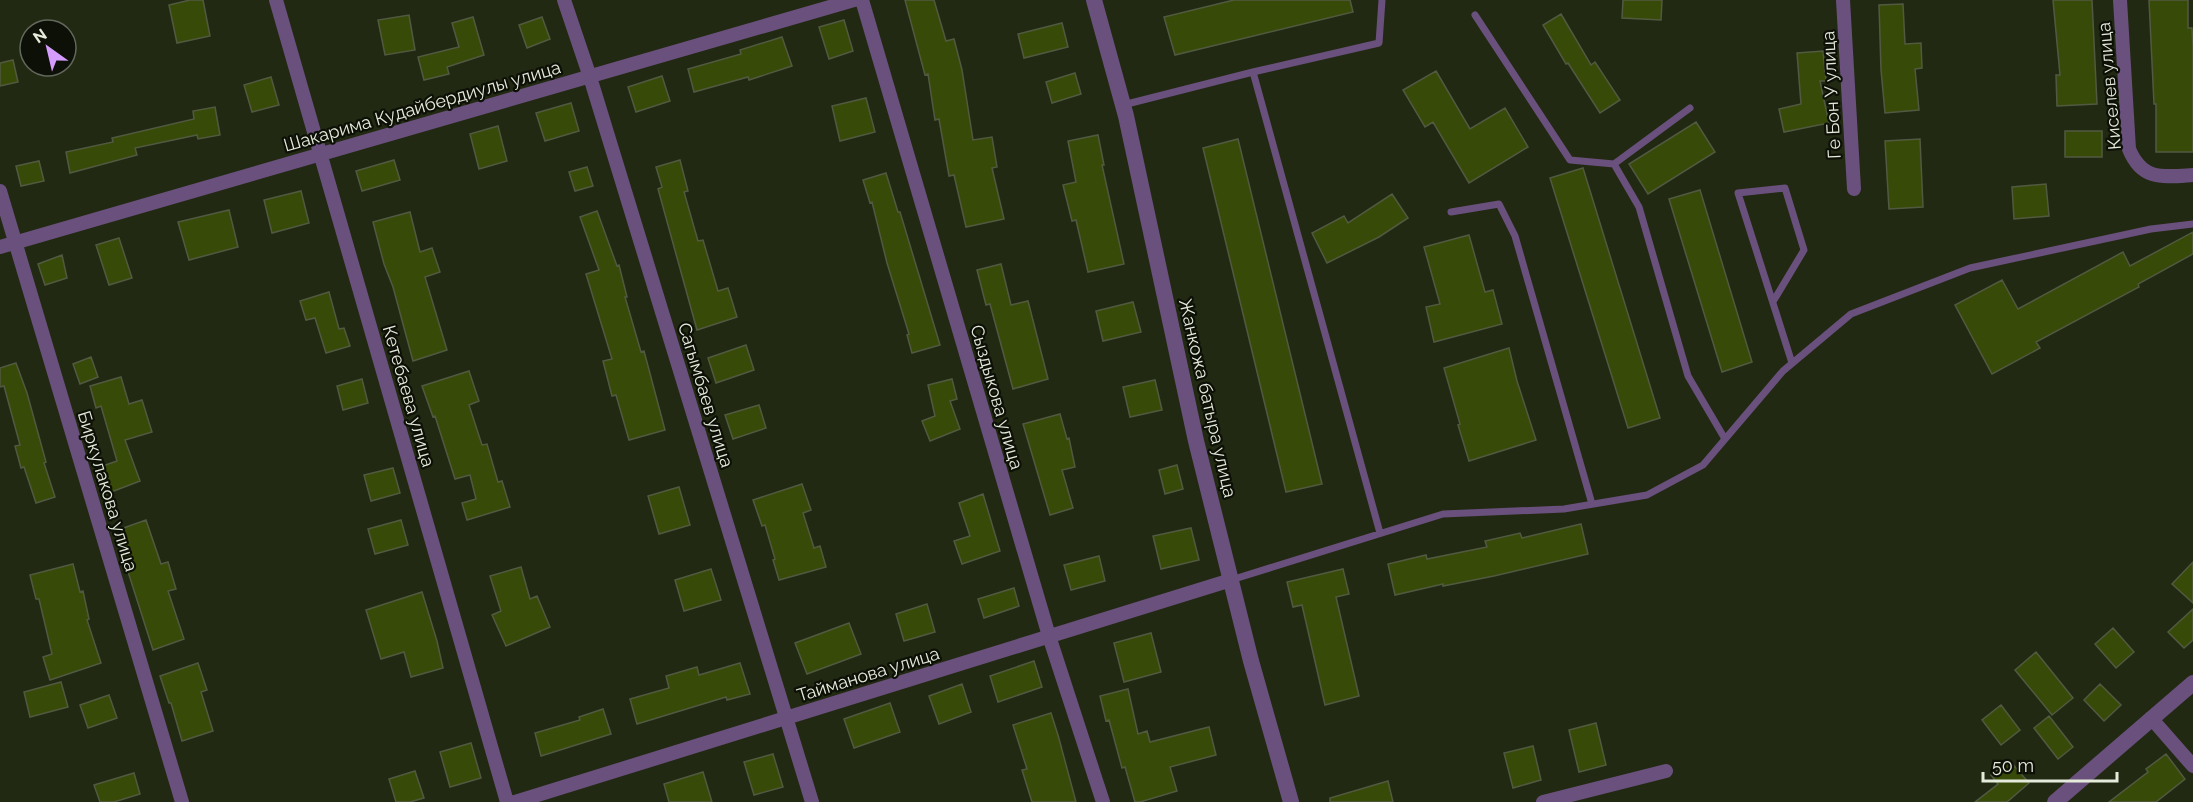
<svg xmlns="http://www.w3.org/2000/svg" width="2193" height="802" font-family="Raleway,sans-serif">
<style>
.building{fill:#384a08;stroke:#515a41;stroke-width:1.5}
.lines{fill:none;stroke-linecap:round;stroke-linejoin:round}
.service{stroke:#6a507d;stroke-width:7}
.minor{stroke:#6a507d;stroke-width:14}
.tertiary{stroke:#6a507d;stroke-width:16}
.labels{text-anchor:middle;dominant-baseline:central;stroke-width:4.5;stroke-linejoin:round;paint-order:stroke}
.street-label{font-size:18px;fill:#e5ebdb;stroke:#0d1007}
</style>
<rect width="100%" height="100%" fill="#212912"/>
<!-- building -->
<path class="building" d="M190,0H203L210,36L177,43L169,5Z
M905,0H934L946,41L954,39L962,70L973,140L992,137L997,167L992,168L1004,219L966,227L954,175L949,176L939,119L935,120L928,74L925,75Z
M1234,0H1350L1353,12L1175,55L1164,17Z
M1623,0H1662L1661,20L1622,18Z
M2053,0H2092L2097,104L2057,106L2056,75H2060Z
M2149,0H2188V28H2192L2193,47V152H2156V104H2154Z
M1903,4L1905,44L1921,43L1922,68L1915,69L1919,110L1885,113L1881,70L1879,5Z
M1561,14L1591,65L1595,62L1620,100L1600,113L1568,63L1566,64L1543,25Z
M409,15L415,50L385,55L378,20Z
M473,17L484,55L447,67L449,74L424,80L418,57L459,47L452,23Z
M542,17L550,39L527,48L519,25Z
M844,20L853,51L829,59L819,27Z
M1062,23L1068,47L1024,58L1018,34Z
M782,37L792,66L749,80L748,77L694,92L688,69L741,54L740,50Z
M1823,51L1826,81H1820L1829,123L1784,132L1779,109L1801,104L1797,53Z
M13,60L18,82L0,86V63Z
M1436,71L1470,129L1505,108L1528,147L1469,183L1433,122L1425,127L1403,90Z
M1075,73L1081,94L1052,103L1046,82Z
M662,76L670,101L636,112L628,87Z
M271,77L279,105L252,112L244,85Z
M866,98L875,132L840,141L832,106Z
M571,103L579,131L545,141L536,113Z
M215,107L220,135L198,139L197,135L135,148L137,155L70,173L66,152L113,142L112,138L194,119L193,111Z
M1696,122L1715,152L1648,194L1629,164Z
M498,126L507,161L479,169L470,134Z
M2065,131H2102V157H2065Z
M1098,135L1104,165H1102L1124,264L1088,272L1076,220L1072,221L1063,185L1076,182L1068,141Z
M1238,139L1322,484L1286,492L1203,148Z
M1920,139L1923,207L1889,209L1885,141Z
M394,160L400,180L362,191L356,171Z
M680,160L688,191L684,192L698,241L703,240L718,291L728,288L737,317L697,330L658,189L662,187L656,167Z
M39,161L44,181L21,186L16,166Z
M587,167L593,186L575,191L569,172Z
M1583,168L1660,418L1628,428L1550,178Z
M886,173L898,212H900L940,345L912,353L907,335L909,334L887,263L872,202L870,203L863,180Z
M2046,184L2049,216L2014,219L2012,187Z
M1700,190L1752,362L1722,372L1669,199Z
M301,191L309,223L272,233L264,200Z
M1392,194L1408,218L1379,237L1327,263L1312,233L1344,216L1348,223Z
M229,210L238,247L189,260L178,222Z
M597,211L617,266L619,265L627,297H625L641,352L644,351L665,430L629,440L616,395L612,396L603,361L612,359L586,274L599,270L580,217Z
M410,212L420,252L432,248L440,272L425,277L447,350L413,361L393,287L384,264L373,222Z
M2193,232V254L2138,284L2139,287L2036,342L2040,348L1992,374L1955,305L2002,280L2018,309L2123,252L2130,266Z
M1469,235L1485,292L1493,290L1502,324L1434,342L1426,307L1440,304L1424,247Z
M119,238L132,278L109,285L96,245Z
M62,255L67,278L45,285L38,264Z
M1001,264L1011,305L1028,301L1048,379L1013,389L990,304L986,305L977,270Z
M329,292L339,329L344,328L350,346L326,353L315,318L306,320L300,301Z
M1133,302L1141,332L1103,341L1096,311Z
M746,345L754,370L716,383L708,358Z
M1509,348L1517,381L1536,440L1469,461L1458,425L1460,424L1444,368Z
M91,357L98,377L80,384L73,364Z
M16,363L27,393L46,462L44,463L55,497L36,503L24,467L21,468L15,446L20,445L4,386L0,387V368Z
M469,371L479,401L469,405L482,445L487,444L498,482L502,481L510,507L467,520L462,503L476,499L470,475L455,479L435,416L433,417L422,386Z
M121,377L129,404L142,400L152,432L125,440L140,481L106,494L97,468L117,461L101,406L96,408L90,386Z
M362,379L368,403L343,410L337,386Z
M952,379L957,399L950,401L960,429L930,441L922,421L935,416L928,385Z
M1155,380L1162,410L1130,417L1123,387Z
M759,405L766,428L733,439L725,415Z
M1060,414L1067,439L1069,438L1075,467L1062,470L1073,508L1050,515L1023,424Z
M1177,465L1183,489L1165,494L1159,470Z
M393,468L400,493L371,501L364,475Z
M802,484L811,510L803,513L814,548L820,546L826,567L779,580L773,560L775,559L765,525L762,526L753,500Z
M679,487L690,525L659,534L648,496Z
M983,494L1000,551L962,564L954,541L970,536L959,503Z
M146,520L161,564L168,562L176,589L168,591L184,639L153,650L115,531Z
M401,520L408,545L375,554L368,529Z
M1581,524L1588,554L1494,576L1443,586V584L1395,595L1388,564L1426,555L1427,559L1487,547L1485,541L1520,533L1522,538Z
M1191,528L1199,560L1161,569L1153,536Z
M1099,556L1105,581L1071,590L1064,565Z
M2193,562V603L2172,584Z
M73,564L80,592L83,591L89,619L87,620L101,663L50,680L43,657L52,654L39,599H36L30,575Z
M521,567L530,599L537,596L550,627L506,646L492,615L501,611L490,576Z
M711,569L721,600L684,611L675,580Z
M1343,569L1349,594L1336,597L1359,696L1325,705L1302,605L1293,607L1287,582Z
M1014,588L1019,606L984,618L978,599Z
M422,592L437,641L443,668L411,677L404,652L381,659L366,610Z
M927,604L935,632L904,641L896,614Z
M2193,609V640L2184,648L2168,632Z
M849,623L861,654L807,674L795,643Z
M2113,628L2134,652L2116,668L2095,644Z
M1151,633L1161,672L1124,682L1114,643Z
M2036,652L2073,698L2052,715L2015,670Z
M1034,661L1042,687L998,702L990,676Z
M198,663L207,690L201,692L213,731L182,741L171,703H169L160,676Z
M740,663L750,694L727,700L726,697L637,724L630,699L669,688L666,676L697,667L699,675Z
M61,682L68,707L30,717L24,692Z
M962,684L971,712L939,724L929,696Z
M2100,684L2121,705L2104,721L2084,700Z
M1128,689L1138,734L1147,731L1150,742L1209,727L1216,755L1170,767L1177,791L1140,802H1135L1125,767L1122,768L1109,720L1106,721L1100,696Z
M109,695L117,718L88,728L80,705Z
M890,703L900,732L854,748L844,719Z
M2001,705L2020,730L2001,745L1982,720Z
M603,709L611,734L541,756L535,733L580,720L579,717Z
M1051,713L1058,735L1076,802H1032L1022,770L1027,769L1013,725Z
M2049,716L2073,747L2058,759L2034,728Z
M1596,723L1606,765L1579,772L1569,730Z
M471,743L481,778L450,787L440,752Z
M1533,746L1541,780L1513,788L1504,753Z
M773,754L783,787L754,795L744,762Z
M2166,754L2185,779L2156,802H2109L2148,772L2146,769Z
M2009,760L2029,783L2007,802H1975L1998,784L1991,775Z
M415,771L424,798L410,802H396L389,779Z
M703,772L712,802H669L664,784Z
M134,773L140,794L114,802H100L94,785Z
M1388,781L1393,802H1330V798Z"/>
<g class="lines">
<!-- service -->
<path class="service" d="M1475,15L1570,160L1614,164
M1253,72L1379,43L1382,0
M1123,105L1253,72L1380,533
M1690,108L1614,164L1639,207L1688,376L1725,439
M1451,212L1499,204L1515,236L1592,504
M1774,300L1804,250L1785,188L1738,193L1792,363
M1231,580L1443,514L1564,509L1647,495L1703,465L1783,371L1851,314L1970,268L2151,229L2193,224"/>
<!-- minor -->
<path class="minor" d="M276,0L507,802
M564,0L590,77L812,802
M862,0L1049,636L1103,802
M1843,0L1854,189
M2120,0L2129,149C2142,181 2163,177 2193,175
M0,191L182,802
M0,247L854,0
M2151,718L2193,766
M515,802L1231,580
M1543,802L1666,771"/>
<!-- tertiary -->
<path class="tertiary" d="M1094,0L1126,116L1196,441L1251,661L1291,802
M2055,802L2193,683"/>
</g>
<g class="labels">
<!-- street labels -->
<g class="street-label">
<text transform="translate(2109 86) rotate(-95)">Киселев улица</text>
<text transform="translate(1831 95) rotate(-93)">Ге Бон У улица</text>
<text transform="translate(422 106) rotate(-16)">Шакарима Кудайбердиулы улица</text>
<text transform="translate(706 395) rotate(73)">Сагымбаев улица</text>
<text transform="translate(409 396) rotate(74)">Кетебаева улица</text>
<text transform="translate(997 397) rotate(74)">Сыздыкова улица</text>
<text transform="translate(1208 398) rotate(77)">Жанкожа батыра улица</text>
<text transform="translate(108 491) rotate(73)">Биркулакова улица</text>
<text transform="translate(868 674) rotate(-17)">Тайманова улица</text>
</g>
</g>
<!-- north arrow -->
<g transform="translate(48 48) rotate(326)"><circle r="28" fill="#0d1007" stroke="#63685c" stroke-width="1.5"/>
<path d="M0-4.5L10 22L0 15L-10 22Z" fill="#d49cfc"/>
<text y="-9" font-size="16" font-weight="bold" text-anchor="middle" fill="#e5ebdb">N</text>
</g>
<!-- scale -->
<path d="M1983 772v9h134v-9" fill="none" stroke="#e5ebdb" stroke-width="3"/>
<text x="1992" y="772" font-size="18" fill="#e5ebdb" stroke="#0d1007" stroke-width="4.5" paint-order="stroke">50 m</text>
</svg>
